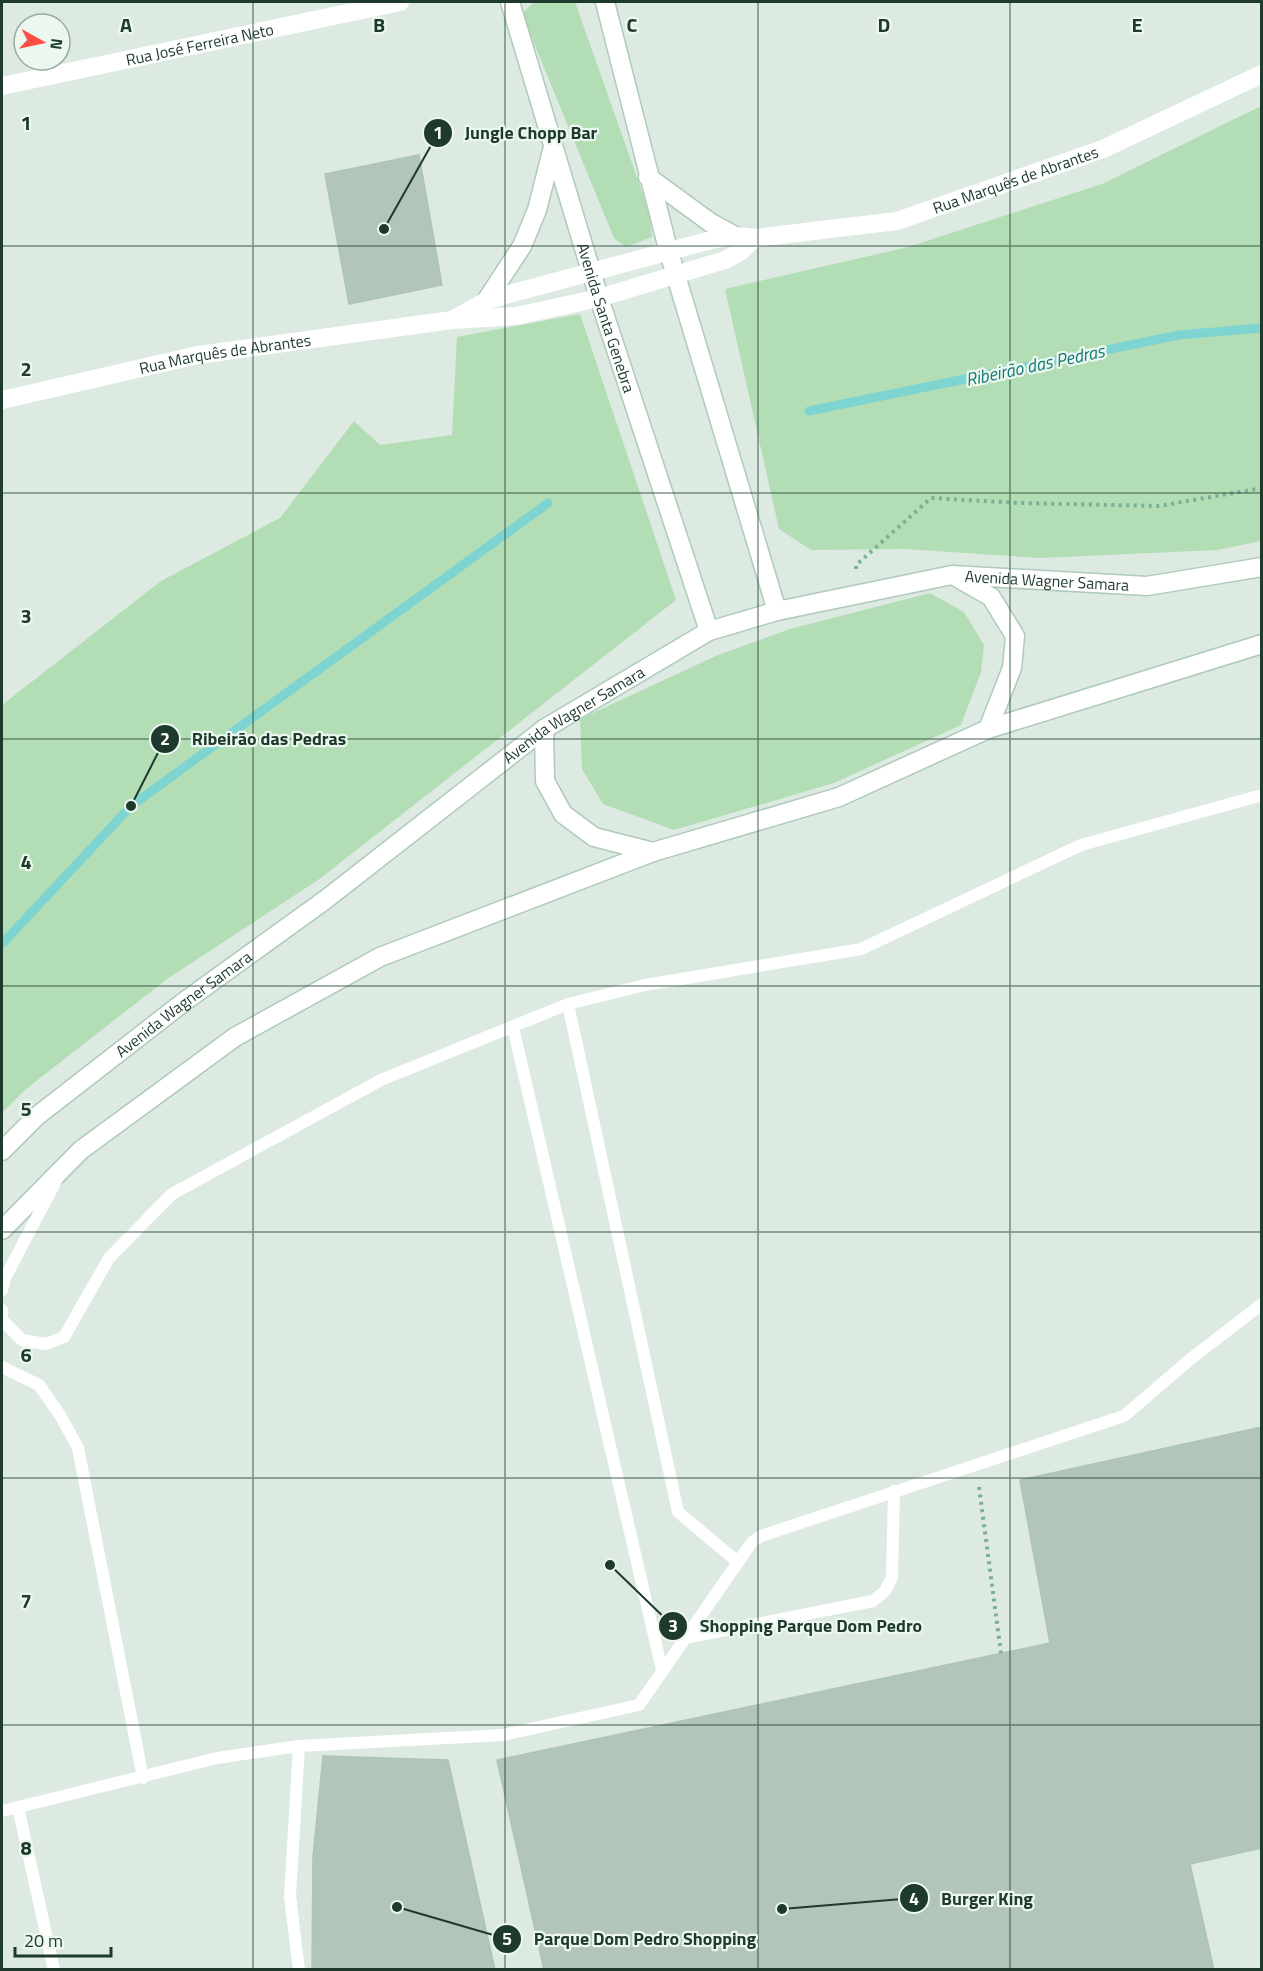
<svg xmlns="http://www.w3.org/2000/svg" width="1263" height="1971" font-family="'Titillium Web',sans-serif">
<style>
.green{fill:#b3ddb5}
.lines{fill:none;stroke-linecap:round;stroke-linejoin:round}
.stream{stroke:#7ed4d0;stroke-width:9}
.building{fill:#b1c5b9;stroke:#aec4b6;stroke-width:1.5}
.secondary-casing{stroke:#afcaba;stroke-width:21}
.path{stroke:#7ab094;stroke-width:4;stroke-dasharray:3 4.5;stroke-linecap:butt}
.lane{stroke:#fff;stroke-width:12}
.street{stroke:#fff;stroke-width:18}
.secondary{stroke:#fff;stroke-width:18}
.grid{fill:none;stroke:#1d3a2c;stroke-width:1.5;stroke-opacity:0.55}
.labels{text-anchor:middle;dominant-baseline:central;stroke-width:4.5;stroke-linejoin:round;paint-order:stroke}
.street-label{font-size:16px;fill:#1d3a2c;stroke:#ecf7ef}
.water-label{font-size:18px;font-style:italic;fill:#147975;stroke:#ecf7ef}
.grid-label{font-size:20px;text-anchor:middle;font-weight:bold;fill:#1d3a2c;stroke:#ecf7ef;stroke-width:4.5;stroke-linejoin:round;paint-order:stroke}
.leader{fill:none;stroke:#1d3a2c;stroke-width:2}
.callout-dot{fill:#1d3a2c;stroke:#ecf7ef;stroke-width:2}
.mark-label{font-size:18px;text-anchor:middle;font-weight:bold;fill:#fff}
.callout-label{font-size:18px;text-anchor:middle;font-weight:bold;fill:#1d3a2c;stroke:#ecf7ef;stroke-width:4.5;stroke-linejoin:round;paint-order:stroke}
</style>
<rect width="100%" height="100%" fill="#dceae1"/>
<!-- green -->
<path class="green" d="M534,2H575L650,214L652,237L626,247L614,238L522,14Z
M1261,106V541L1217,550L1040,558L905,549L811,550L779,529L725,289L908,247L1102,184Z
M580,314L676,600L318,880L167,979L26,1089L2,1113V705L161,581L280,518L354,421L380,445L452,435L457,337Z
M930,593L964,612L984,645L981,672L961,725L834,783L674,830L603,804L582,769L580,719L718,655L790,629Z"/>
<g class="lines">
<!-- stream -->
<path class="stream" d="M809,411L1179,335L1262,328
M2,944L131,806L548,503"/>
</g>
<!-- building -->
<path class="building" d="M419,155L442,285L349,304L325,174Z
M1262,1427V1848L1190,1864L1214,1970H544L497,1760L1050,1643L1020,1480Z
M323,1756L448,1760L495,1970H312L313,1857Z"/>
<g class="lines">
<!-- secondary casing -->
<g class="secondary-casing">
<g id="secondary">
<path id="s4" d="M510,2L599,298L709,631"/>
<path d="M605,2L668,249L777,611"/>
<path d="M648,177L711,223L735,236"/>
<path d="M486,301L522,246L537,210L553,147"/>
<path d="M956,577L991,597L1015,636L1012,668L988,729"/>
<path d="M544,729L545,781L563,814L594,837L653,852"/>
<path id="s5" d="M2,1151L37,1116L185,1001L325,900L544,729L709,631L777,611L952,575L1147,586L1262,567"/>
<path d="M2,1230L81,1150L235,1037L380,957L653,852L839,797L988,729L1262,644"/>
</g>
</g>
<!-- path -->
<path class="path" d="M856,569V565L931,498L1019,503L1159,506L1262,488
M979,1487L1001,1653"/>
<!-- lane -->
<path class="lane" d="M568,1004L678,1512L738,1562
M513,1027L662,1670
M2,1290L5,1278L56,1181
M2,1310V1320L22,1340L46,1344L64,1337L109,1258L172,1194L381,1080L568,1004L645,985L861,949L1081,845L1262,795
M2,1367L39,1385L60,1415L78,1448L143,1778
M685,1638L873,1601L885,1591L892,1577L894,1491
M18,1807L54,1970
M2,1811L217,1758L299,1746
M299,1970L290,1896L299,1746L503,1735L639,1705L752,1542L761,1536L1124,1416L1193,1357L1262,1304"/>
<!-- street -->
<g class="street">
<path id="s1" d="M2,86L400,2"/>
<path id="s2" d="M452,320L486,301L509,294L715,239L735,236L755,238L897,221L1103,149L1262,74"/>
<path id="s3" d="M2,400L198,355L452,320L516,316L599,298L725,260L740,252L755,238"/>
</g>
<!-- secondary -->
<use href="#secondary" class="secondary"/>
</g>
<!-- grid -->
<path class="grid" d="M253,2V1970M505,2V1970M758,2V1970M1010,2V1970M2,246H1262M2,493H1262M2,739H1262M2,986H1262M2,1232H1262M2,1478H1262M2,1725H1262"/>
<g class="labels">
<!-- street labels -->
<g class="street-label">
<text stroke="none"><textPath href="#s1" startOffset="202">Rua José Ferreira Neto</textPath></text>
<text stroke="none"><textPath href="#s2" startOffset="585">Rua Marquês de Abrantes</textPath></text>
<text stroke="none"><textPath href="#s4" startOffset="330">Avenida Santa Genebra</textPath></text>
<text stroke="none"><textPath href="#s3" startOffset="228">Rua Marquês de Abrantes</textPath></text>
<text stroke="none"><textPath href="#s5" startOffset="1224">Avenida Wagner Samara</textPath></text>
<text stroke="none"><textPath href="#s5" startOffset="720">Avenida Wagner Samara</textPath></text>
<text stroke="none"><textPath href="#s5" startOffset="234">Avenida Wagner Samara</textPath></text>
</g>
<!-- water labels -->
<g class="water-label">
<text transform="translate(1035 365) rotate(-12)">Ribeirão das Pedras</text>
</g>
</g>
<g class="grid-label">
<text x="126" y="32">A</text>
<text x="379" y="32">B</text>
<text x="632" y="32">C</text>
<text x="884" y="32">D</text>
<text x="1137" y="32">E</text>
<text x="26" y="130">1</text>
<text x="26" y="376">2</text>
<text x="26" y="623">3</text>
<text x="26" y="869">4</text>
<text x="26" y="1116">5</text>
<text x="26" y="1362">6</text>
<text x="26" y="1608">7</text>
<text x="26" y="1855">8</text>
</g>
<!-- callouts -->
<path class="leader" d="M384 229L438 133M131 806L165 739M610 1565L673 1626M782 1909L914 1898M397 1907L507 1939"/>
<g class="callout-dot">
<circle cx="384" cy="229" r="6"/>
<circle cx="131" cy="806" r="6"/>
<circle cx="610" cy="1565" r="6"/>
<circle cx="782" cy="1909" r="6"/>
<circle cx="397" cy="1907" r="6"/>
<circle cx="438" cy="133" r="15"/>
<circle cx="165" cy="739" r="15"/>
<circle cx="673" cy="1626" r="15"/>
<circle cx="914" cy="1898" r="15"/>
<circle cx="507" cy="1939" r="15"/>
</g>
<g class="mark-label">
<text x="438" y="139">1</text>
<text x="165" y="745">2</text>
<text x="673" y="1632">3</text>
<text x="914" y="1905">4</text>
<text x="507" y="1945">5</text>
</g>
<g class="callout-label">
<text x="531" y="139">Jungle Chopp Bar</text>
<text x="269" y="745">Ribeirão das Pedras</text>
<text x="811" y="1632">Shopping Parque Dom Pedro</text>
<text x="987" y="1905">Burger King</text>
<text x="645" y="1945">Parque Dom Pedro Shopping</text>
</g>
<!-- border -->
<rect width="1263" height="1971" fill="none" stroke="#1d3a2c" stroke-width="6"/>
<!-- north arrow -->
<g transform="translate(42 42) rotate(98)"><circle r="28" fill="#ecf7ef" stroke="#99aba1" stroke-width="1.5"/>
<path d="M0-4.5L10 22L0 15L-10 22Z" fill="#fd4d47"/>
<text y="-9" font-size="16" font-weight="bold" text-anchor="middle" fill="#1d3a2c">N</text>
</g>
<!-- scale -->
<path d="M15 1947v9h96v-9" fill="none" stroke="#1d3a2c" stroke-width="3"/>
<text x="24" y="1947" font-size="18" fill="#1d3a2c" stroke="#ecf7ef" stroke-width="4.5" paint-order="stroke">20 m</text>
</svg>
